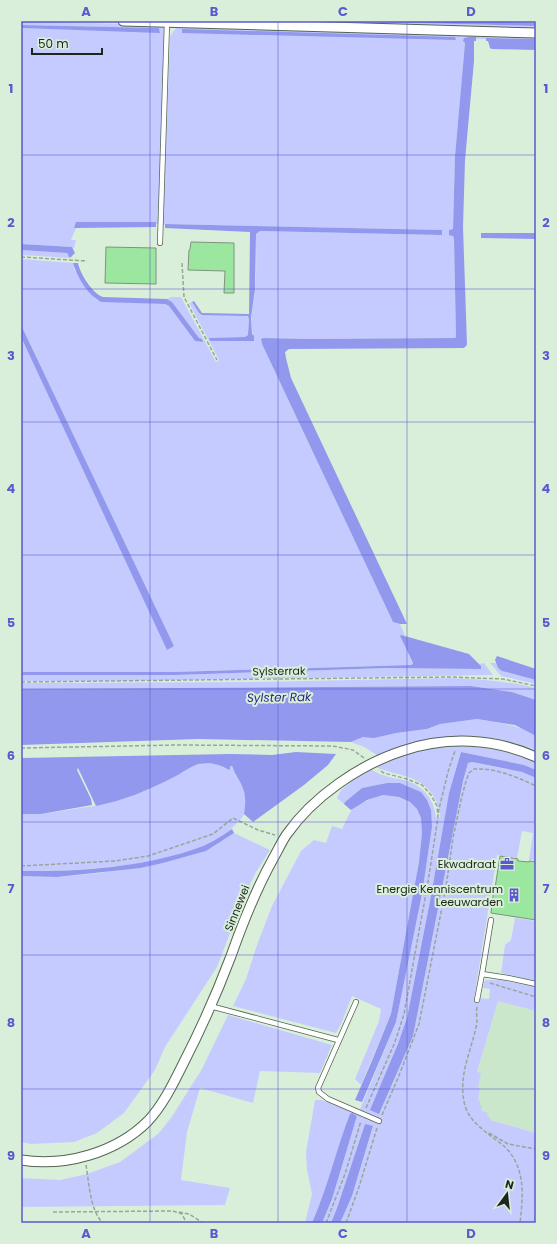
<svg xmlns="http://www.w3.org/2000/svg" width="557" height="1244" font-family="Poppins,sans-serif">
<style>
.built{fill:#cbe7cb}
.green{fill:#c5cbff}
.water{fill:#9198ed}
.building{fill:#9ce79f;stroke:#7f937f}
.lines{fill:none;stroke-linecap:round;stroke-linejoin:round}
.service-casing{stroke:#526552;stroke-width:6}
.minor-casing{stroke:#526552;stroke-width:11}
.path{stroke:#96a796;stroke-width:1.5;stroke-dasharray:4 2;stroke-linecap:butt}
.service{stroke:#fff;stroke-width:4.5}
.minor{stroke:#fff;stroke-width:9}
.grid{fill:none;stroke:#5b58d0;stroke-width:1;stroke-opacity:0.55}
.labels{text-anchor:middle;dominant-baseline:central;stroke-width:4;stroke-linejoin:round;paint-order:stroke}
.street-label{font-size:11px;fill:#1d251d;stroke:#daefda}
.poi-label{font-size:11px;fill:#1d251d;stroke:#daefda;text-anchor:end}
.water-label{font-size:12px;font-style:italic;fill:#2f2687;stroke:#daefda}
.neatline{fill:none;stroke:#5b58d0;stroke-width:1.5}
.grid-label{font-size:13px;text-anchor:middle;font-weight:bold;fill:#5b58d0}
</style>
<rect width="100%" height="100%" fill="#daefda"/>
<!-- built -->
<path class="built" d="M498,1001L536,1011V1133L490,1120L481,1111L477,1100L480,1088L478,1087L477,1073Z"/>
<!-- green -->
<path class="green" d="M21,21L159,25L164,27L165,33L158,224H156V223L74,228H76L71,240H76L74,248L72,247L21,244V28L160,32L159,28L21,25Z
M195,21H335L536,26V30Z
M177,27L536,35V39L486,38V39H476V37L463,41L465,43L455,156L453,229L449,230L454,238L456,337L455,338L310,339L263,338L261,339L262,344L393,622L400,624L405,636H400L413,664L412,665L175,672H21V647L22,646L21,643V337L167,649L174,646L21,325V259L73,263L74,269L96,300L165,304L169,306L195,341L203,342L202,339L199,338L172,302L167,299L171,297H181L216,362L219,360L189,303L192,302L199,313L202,315H246L249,318L248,335L245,337L209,338L254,341C249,321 253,309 255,290C257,271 256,252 256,234L260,231L442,235V230L165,224L163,225L170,36Z
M21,250L67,253L70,258L21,255Z
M484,663L493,675L112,681H21V675H175L386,668L481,669V666L479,664Z
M490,663H496L498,668L502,671L536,680V684L501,676Z
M450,678C480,679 507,681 536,688V700L512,692L471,686L21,689V683L249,682Z
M477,719C498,723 518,724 536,736V751C482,727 430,734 377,755L364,747L351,742L359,739L316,730L375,737L396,733L427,729L440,724Z
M460,746C487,747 512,752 536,762V770L524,765L461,752L449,793L431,896L407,1018L379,1114L413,1036L463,781L468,763L471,762L522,772L536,778V861L529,860L533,833L522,831L517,858L497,855L474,999L479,1001V998L489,999L490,989L483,988L484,982L486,980H501L536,987V1011L498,1001L477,1072L481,1073L478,1087L480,1088L478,1100L480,1101V1105H482L481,1111L488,1113L487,1116L490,1118V1120L536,1133V1223H340L352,1196L373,1127L365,1124L337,1208L331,1223H322L332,1199L357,1116L354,1114L322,1201L312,1223H305L312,1194L307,1170L306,1152L315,1100H322L358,1114L396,1022L422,894L432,827L421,792L400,783H387L362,788L345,802L344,804L337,798L341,790L369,768C374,771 378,774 383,775C390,778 397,778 404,780C423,785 434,799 436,817L440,818C439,798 427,783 408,777C397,773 386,772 376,767L390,760L425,749Z
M204,763L216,764L229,770L230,766H232C234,769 234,773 235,775C237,777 239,779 241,782C245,791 248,805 244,814C243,818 238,821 236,824C200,866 74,872 21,871V814H41L107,804L133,795L173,777L192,766Z
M383,795L399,797L410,802L417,809L421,818L422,833L419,862L391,1014L361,1085L355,1079L379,1021L381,1009L352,996L341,1024L336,1033L233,1006L246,979L257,945L272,906L301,851L314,840L326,843L332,826L342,829C345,823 348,816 351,811C357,803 373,798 383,795Z
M234,833L270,850L256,872L244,897L217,967L165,1047L155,1070L124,1113L97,1133L74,1142L31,1144L21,1142V876L57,877L99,873L163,863L206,851Z
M515,918L536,921V981L501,973L505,945L511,940Z
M228,1015L332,1045L320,1073L260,1071L253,1103L200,1088L187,1132L181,1180L230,1188L225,1205L21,1207V1178L60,1180L87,1174L120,1162L158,1134L171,1118L202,1069Z"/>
<!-- water -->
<path class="water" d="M335,21H466L536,23V26Z
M21,25L159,28L160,33L21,28Z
M182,29L455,37L456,40L182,33Z
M469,37H476V41H474V61L465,160L463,227L467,345L464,348L289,349L285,352L286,358L291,378L407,624H400L393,622L262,344L261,339L263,338L310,339L455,338L456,337L454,238L453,236L449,235V230L453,229L455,156L465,43L463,41L464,38Z
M486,38L536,39V50L492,49L490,48L488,41H486Z
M76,222H156V227L77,228H74Z
M165,224L442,230V235L260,231L256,234L255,289L251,318L252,334L254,336V341H210L209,338L245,337L248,335L249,319L248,316L202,315L199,313L192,302L194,301L202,313L249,314L250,232L165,228Z
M481,233H536V239L481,238Z
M21,244L72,247L75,253L70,258L67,253L21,250Z
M73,263H78C80,274 93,294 103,297L167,299L172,302L199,338L202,339L203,342L195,341L169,306L165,304L102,302C89,297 77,277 73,263Z
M21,325L174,646L167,650L21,337Z
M401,635L469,654L481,666V669L386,668L175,675H21V672H175L412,665L413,663L400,636Z
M497,656L536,669V680L502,671L498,668L495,660Z
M471,686L512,692L536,700V736L515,725L477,719L440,724L427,729L396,733L374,738L363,737L351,742L198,739L21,745V689Z
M296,752L336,754L328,765L304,785L253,822L244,814C247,797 245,789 236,775C234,773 234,769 232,766H230V769L229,770C219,764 211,762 199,764C190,766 181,774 172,778C148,790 123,801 96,806L78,768L77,770L91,799L92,805L41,814H21V758L230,754L272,755Z
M461,752L524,765L536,770V778L522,772L472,762L468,763L463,781L413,1036L379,1114L370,1110L398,1044L407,1018L431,896L449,793Z
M387,783H400L421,792L427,800L431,810L432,827L422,894L396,1022L362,1102L355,1100L371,1063L391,1014L419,862L422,833L421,818L417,809L410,802L399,797L383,795L367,800L351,810L344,804L345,802L362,788Z
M232,829L234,833L206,851L163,863L140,868L57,877L21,876V871C79,872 148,867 203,846C213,842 223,835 232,829Z
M352,1113L357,1116L332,1199L322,1223H312C328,1187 336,1150 350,1114Z
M365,1124L373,1126L352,1196L340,1223H331L337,1208Z"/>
<!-- building -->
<path class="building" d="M191,242L234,243V293H224L225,271L188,270L189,250L190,249Z
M106,247L156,248V284L105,283Z
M500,856L518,859V861L529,862V861L536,862V920L491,913L494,888H495Z"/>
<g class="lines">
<!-- service casing -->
<g class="service-casing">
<path id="service" d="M160,243L167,22
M491,920L482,974L508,978L536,984
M477,1000L482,974
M356,1002L318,1088L319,1092L328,1099L379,1121
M210,1006L338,1040"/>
</g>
<!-- minor casing -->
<g class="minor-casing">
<path id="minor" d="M123,21L536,33
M21,1160C65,1167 116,1153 148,1121C163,1105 173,1084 183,1064C201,1029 217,993 231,956C243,922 256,889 274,857C278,850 282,841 287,834C313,797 359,765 402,751C446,736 494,738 536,757"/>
</g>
<!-- path -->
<path class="path" d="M21,257L87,261
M182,263L184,297L217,360
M21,682L450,677L503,679L536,686
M21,748L177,745L333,746L353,750L364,758
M438,813L449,768L455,751
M21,866L115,861L148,856L213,834L233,818L258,830L275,835
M490,983L536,997
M477,1007C476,1012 477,1018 477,1022C472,1051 457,1075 465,1106C469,1118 477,1125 487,1133C493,1138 501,1143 506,1148C526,1169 523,1197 520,1223
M366,1108L395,1042L404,1014L428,882L438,817L437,806L431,795L422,785L407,779L384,773L379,770
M382,1115L398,1078L419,1024L446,887L453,838L461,800L466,781L469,773L474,769C496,768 517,777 536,786
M489,1133L508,1144L536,1149
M86,1165C89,1182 90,1211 103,1223
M53,1212L173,1211L182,1214L185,1220V1223
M179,1212L189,1214L203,1223
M326,1223L345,1174L361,1121
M346,1223L359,1187L377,1128"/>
<!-- service -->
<use href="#service" class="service"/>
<!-- minor -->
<use href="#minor" class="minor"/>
</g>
<!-- grid -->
<path class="grid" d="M150,21V1223M278,21V1223M407,21V1223M21,155H536M21,289H536M21,422H536M21,555H536M21,689H536M21,822H536M21,955H536M21,1089H536"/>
<!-- icons -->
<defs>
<g id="office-bare" transform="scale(1.08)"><path d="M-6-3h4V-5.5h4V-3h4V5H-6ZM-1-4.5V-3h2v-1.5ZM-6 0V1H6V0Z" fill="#5b58d0" stroke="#daefda" stroke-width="2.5" paint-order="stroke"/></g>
<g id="building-bare" transform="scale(1.08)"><path d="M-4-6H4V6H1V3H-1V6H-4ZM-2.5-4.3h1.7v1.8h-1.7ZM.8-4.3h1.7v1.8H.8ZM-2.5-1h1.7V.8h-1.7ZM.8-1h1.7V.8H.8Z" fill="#5b58d0" stroke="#daefda" stroke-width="2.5" paint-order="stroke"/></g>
</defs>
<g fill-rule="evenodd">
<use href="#office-bare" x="507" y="864"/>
<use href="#building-bare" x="514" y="895"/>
</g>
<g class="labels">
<!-- street labels -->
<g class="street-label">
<text transform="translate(279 671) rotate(-1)">Sylsterrak</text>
<text transform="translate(237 908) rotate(-68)">Sinnewei</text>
</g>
<!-- poi labels -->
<g class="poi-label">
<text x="496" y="864">Ekwadraat</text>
<text x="503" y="889">Energie Kenniscentrum<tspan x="503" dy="13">Leeuwarden</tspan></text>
</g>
<!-- water labels -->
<g class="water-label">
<text transform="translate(279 697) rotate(-1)">Sylster Rak</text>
</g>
</g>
<!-- border -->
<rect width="557" height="1244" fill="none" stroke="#daefda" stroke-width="44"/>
<!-- north arrow -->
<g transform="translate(507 1194) rotate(15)" stroke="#daefda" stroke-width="3" paint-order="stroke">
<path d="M0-3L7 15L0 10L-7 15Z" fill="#1d251d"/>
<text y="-6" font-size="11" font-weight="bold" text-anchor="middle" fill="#1d251d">N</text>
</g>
<!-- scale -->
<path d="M32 48v6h70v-6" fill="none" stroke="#1d251d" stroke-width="2"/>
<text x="38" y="48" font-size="12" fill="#1d251d" stroke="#daefda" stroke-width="3" paint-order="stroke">50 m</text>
<rect x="22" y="22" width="513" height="1200" class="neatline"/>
<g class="grid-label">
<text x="86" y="16">A</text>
<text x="214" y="16">B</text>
<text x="343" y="16">C</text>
<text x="471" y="16">D</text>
<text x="11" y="93">1</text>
<text x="546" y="93">1</text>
<text x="11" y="227">2</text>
<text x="546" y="227">2</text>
<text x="11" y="360">3</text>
<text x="546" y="360">3</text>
<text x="11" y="493">4</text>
<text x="546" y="493">4</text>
<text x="11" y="627">5</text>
<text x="546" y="627">5</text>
<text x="11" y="760">6</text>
<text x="546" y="760">6</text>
<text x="11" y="893">7</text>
<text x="546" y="893">7</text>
<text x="11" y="1027">8</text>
<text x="546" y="1027">8</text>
<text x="11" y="1160">9</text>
<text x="546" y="1160">9</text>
<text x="86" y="1238">A</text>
<text x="214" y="1238">B</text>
<text x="343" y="1238">C</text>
<text x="471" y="1238">D</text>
</g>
</svg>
